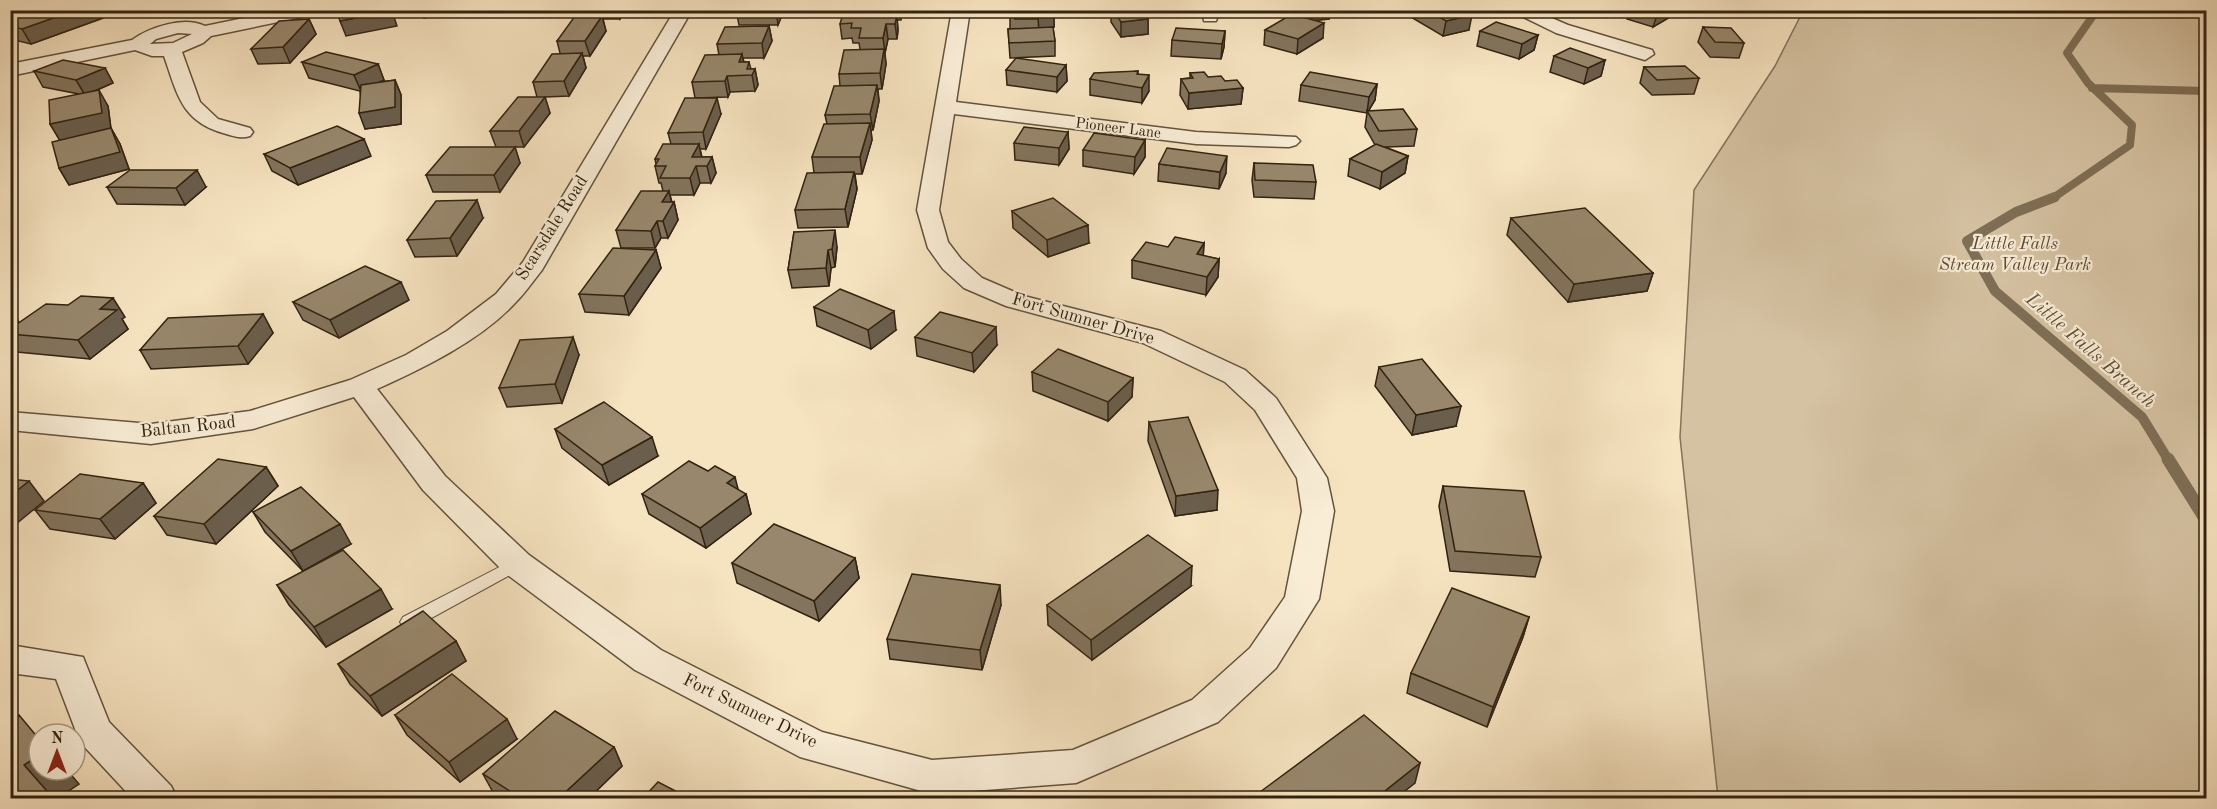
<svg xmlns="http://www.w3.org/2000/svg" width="2217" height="809" font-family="'Old Standard TT',serif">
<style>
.green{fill:#d5c2a2;stroke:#847259;stroke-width:1.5}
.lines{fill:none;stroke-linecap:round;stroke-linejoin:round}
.stream-far2{stroke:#7f6f56;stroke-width:8}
.stream-far1{stroke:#7f6f56;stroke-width:10}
.stream{stroke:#7f6f56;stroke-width:13}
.lane-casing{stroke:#63533c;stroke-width:2}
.street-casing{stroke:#63533c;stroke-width:3}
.lane{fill:#f9edd6;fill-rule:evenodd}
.street{fill:#f9edd6;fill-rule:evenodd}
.wall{fill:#83745d;stroke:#322310;stroke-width:1.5}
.shaded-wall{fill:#6a5e4c;stroke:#322310;stroke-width:1.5}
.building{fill:#98876c;stroke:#322310;stroke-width:1.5}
.labels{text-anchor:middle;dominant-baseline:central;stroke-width:4.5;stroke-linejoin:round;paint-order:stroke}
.far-street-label{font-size:15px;fill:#322310;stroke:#f9edd6}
.street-label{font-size:18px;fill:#322310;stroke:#f9edd6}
.park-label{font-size:18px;font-style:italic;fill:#5b4b34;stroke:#f9edd6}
.water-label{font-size:20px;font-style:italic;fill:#5f4f39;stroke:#f9edd6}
</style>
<rect width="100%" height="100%" fill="#f6e3c0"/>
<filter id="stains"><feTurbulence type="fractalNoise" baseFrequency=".00333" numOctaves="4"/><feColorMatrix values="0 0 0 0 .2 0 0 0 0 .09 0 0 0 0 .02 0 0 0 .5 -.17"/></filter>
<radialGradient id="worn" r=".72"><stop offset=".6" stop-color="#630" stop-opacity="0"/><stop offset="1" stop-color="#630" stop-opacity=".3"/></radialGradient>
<!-- green -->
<path class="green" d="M1803,11H2206V798H1718L1680,437L1694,190L1775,66Z"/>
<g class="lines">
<!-- stream-far2 -->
<path class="stream-far2" d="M2092,88L2206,91
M2053,198L2130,145L2132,125L2088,83L2067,53L2097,10"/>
<!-- stream-far1 -->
<path class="stream-far1" d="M2055,197L2016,212L1967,241L1995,291L2142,417L2169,461"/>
<!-- stream -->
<path class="stream" d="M2168,459L2206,520"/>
<!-- lane casing -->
<g class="lane-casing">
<path id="lane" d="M517,558L523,560L526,564L523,568L415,627L409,629L403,627L400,622L403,617Z"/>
</g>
<!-- street casing -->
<g class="street-casing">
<path id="street" d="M283,10H320L312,15L211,36L203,43L182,52L200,102L218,119L250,128L253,132L250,136C241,139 233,136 223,133C181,121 177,93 164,56H152L135,50L10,76V64L132,40C150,27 184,16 205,26ZM178,33L192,34L173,43L150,44L156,39Z
M675,10H692L542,270C533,281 525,293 515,303C480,341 423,368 377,389L445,476L529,555L661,650L822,732L932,760L1073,750L1192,700L1250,648L1285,597L1302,511L1297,478L1255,410L1225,382L1143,343L1006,306L964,288L943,269L928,248L917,210L952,10H970L956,102L1196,132L1296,137L1300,141L1296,145L1289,147L1196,144L954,114L939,210L948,242L961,259L982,278L1024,296L1161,331L1245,370L1276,398L1327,478L1334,511L1319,599L1276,668L1218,722L1076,783L932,794L800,757L635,670L505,573L423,490L354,397L253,429L151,444L10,430V412L151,424L250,411L350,380L406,355L447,331L496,294L523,262Z
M1202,10H1220L1216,21H1204Z
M1509,10H1533L1568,25L1652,50L1654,54L1645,60L1638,58L1556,33Z
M10,645L83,657L109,722L171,786L177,798H132L80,742L56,679L10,673Z"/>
</g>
<!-- lane -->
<use href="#lane" class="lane"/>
<!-- street -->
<use href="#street" class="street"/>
</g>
<!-- wall -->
<path class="wall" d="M578,10H626L620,19H603L606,31L590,56H583L586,68L569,96L545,97L550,113L524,147H515L520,163L500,192H433L426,175L496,147L490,131L537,97L533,82L560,53L557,41L580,16Z
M736,10H784L778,25H739Z
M861,10H903L901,20H897L898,30L897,39H888L885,53L886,64L882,89H878L879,101L873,130H871L872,140L862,174H855L857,189L848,227L798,228L795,210L814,173L812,157L827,124L825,115L840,86L839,74L860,49L859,43H853L852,38L842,39L840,24L862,16Z
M1054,10V27L1053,28L1055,41V56L1010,58L1008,29H1010V15Z
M1111,10H1142L1148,19V34L1121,37L1111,22Z
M1287,10H1330L1329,19L1315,20L1323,38L1297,54L1264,45L1265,30L1292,15Z
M1412,10H1463L1469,30L1443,36L1411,17Z
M1629,10H1676L1675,14L1653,27L1627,19Z
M103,18L31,44L10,39V20Z
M309,19L316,34L290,63L258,64L251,49Z
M769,26L772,41L764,58H743L744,62H749L751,69H755L758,85L755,91L730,92L728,97L695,98L692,82L719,55L717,44Z
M1703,27L1744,43L1739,58L1710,57L1698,42Z
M1225,31L1224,47L1221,59L1171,56L1172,40Z
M1480,31L1538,35L1534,50L1519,59L1477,46Z
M1554,56L1605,60L1601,76L1584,84L1550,72Z
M302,62L378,64L384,80L379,82L395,80L401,95V124L365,129L360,91L309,78Z
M1066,65L1067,81L1057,92L1007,85L1006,70Z
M1644,67L1699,78L1694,94L1652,95L1640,83Z
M105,68L113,83L95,91L108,106L111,128L120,144L129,169L69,185L59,168L60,140L50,124L79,94L43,87L34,71Z
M1138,71V74L1149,91L1142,103L1090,95V79Z
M1190,73L1225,81L1243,88L1241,104L1188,109L1180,95L1181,79L1190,78Z
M1377,84L1375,100L1368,111L1417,129L1414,146L1385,147L1408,156L1405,173L1380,189L1348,176L1350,159L1375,145L1365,127L1367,113L1299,101L1301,85Z
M721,114L706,149H700L702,157H712L716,173L711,183H700L694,195H670L672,202H674L678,220L668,238H661L655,248H621L616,230L663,191L661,183H659L655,166L656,164L655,159L671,144L668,133Z
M1068,132L1069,149L1059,165L1015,160L1014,143Z
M1145,140V157L1134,174L1083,166V150Z
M264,154L371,156L298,185L272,171Z
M1254,163L1316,182L1314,199L1254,197L1252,180Z
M1159,164L1226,173L1219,189L1158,181Z
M107,187H206L185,205L117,204Z
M1012,211L1089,243L1048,257L1013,228Z
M483,218L457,256L415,257L407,240Z
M1511,218L1653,273L1647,291L1568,302L1507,235Z
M794,232L837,247L835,267L831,268L829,286L792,288L788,270Z
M1204,243L1203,256L1219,259L1218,277L1206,295L1132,278V260L1168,247Z
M656,250L661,268L629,315L585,312L579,294Z
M409,300L339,338L303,320L293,302Z
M814,307L896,330L871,349L817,326Z
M263,314L273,333L248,364L151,369L140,350Z
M125,317L122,319L128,329L90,359L17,352L10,342V329Z
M915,337L997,345L974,372L917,356Z
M579,355L562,403L507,407L499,388Z
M1379,367L1456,426L1412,435L1375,386Z
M1032,372L1133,378L1132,397L1108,421L1033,391Z
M1149,422L1217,510L1175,516L1148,441Z
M555,429L658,456L609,485L562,448Z
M266,467L278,486L216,544L167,535L154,516Z
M143,483L156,503L115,539L50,529L35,510Z
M1443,486L1541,557L1535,577L1450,571L1439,506Z
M642,494H746L751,514L706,548L649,514Z
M253,512L351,544L303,571L265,532Z
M855,558L859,578L819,621L737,583L732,563Z
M277,585L392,609L326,647L289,605Z
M1191,586L1092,660L1048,625L1047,605Z
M1001,605L982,670L890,659L887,639Z
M1529,617L1523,637L1487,727L1407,693L1411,673Z
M456,641L466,661L382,716L350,684L338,664Z
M395,715L517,739L460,782L407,735Z
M614,747L622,766L589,798H501L494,794L483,774Z"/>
<!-- shaded-wall -->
<path class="shaded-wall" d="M76,10H99L103,18L31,44L22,29Z
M421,10H459L424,18Z
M618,10H626L620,19Z
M776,10H784L778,25Z
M1054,10V27L1039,31V34L1038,16Z
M1302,10H1330L1329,19L1301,22Z
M1660,10H1676L1675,14L1653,27L1658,12Z
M392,11L397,26L346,36L340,21Z
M897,15L898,30L897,39L895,24Z
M1472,15L1469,30L1443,36L1446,21Z
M602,16L606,31L590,56L585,41Z
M309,19L316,34L290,63L283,47Z
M1148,19V34L1121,37V22Z
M1324,23L1323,38L1297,54L1298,39Z
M886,24L888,39L885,53L883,38Z
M769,26L772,41L764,58L762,43Z
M1225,31L1224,47L1221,59L1222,44Z
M1538,35L1534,50L1519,59L1522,44Z
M884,49L886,64L882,89L880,73Z
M582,53L586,68L569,96L564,81Z
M742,54L745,70L739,62Z
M1605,60L1601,76L1584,84L1588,68Z
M378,64L384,80L361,91L354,75Z
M1066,65L1067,81L1057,92V77Z
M105,68L113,83L85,95L76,80Z
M755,69L758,85L755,91L752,75Z
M1149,75V91L1142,103V88Z
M727,76L730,92L728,97L725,81Z
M395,80L401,95V124L365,129L359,113Z
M1377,84L1375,100L1368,112L1367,111V113L1369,97Z
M877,85L879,101L873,130L870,114Z
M1243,88L1241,104L1188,109L1189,93Z
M99,90L108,106L111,130L60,141L50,124Z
M545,97L550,113L524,147L519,131Z
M717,98L721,114L706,149L703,132Z
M870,123L872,140L862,174L860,157Z
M111,128L120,144L129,169L69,185L59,168Z
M1068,132L1069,149L1059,165V148Z
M364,139L371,156L298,185L290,168Z
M1145,140V157L1134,174L1135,157Z
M699,144L702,160L696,166L700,183L694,195L690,178L692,157Z
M515,147L520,163L500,192L494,175Z
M1227,156L1226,173L1219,189L1220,172Z
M1408,156L1405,173L1380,189L1382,172Z
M712,157L716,173L711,183L707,166Z
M197,170L206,187L185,205L176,188Z
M854,172L857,189L848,227L845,209Z
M669,191L672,205L674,202L678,220L668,238L663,221L662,202Z
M477,200L483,218L457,256L450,238Z
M657,221L661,238L655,248L651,231Z
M1088,225L1089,243L1048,257L1047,240Z
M835,230L837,247L835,267L832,249Z
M1204,243L1203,261L1197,254Z
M656,250L661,268L629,315L624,296Z
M828,250L831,268L829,286L826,268Z
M1219,259L1218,277L1206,295L1207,277Z
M1653,273L1647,291L1568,302L1574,284Z
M401,282L409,300L339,338L330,320Z
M113,298L125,317L122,319L128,329L90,359L78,340L100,309Z
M10,310L19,322L10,328Z
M894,311L896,330L871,349L868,330Z
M263,314L273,333L248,364L238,346Z
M996,327L997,345L974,372L972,353Z
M573,337L579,355L562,403L555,384Z
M1133,378L1132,397L1108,421V402Z
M1461,406L1456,426L1412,435L1416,415Z
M652,437L658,456L609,485L602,465Z
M266,467L278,486L216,544L204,524Z
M735,477L740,497L727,483Z
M29,481L44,501L10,529V496Z
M143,483L156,503L115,539L100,519Z
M1218,490L1217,510L1175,516L1176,496Z
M746,494L751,514L706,548L700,528Z
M340,524L351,544L303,571L291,551Z
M855,558L859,578L819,621L814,601Z
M1192,566L1191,586L1092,660L1091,640Z
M1000,585L1001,605L982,670L980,650Z
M381,589L392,609L326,647L314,627Z
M1529,617L1523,637L1487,727L1493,707Z
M456,641L466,661L382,716L370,696Z
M507,719L517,739L460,782L449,762Z
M614,747L622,766L589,798H559Z
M39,755V770H67L79,784L58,798H53L24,765Z
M1420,763L1415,783L1396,798H1376Z"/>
<!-- building -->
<path class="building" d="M39,10H76L22,29L10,26V20Z
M336,10H391L392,11L340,21Z
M1010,10H1053V13L1038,16V19H1015L1016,15H1010Z
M1113,10H1142L1148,19L1121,22Z
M1427,10H1463L1472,15L1446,21Z
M1292,14L1324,23L1298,39L1265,30Z
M897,15L895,24H886L883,38H859L861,28H851L852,23L840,24L842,17Z
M575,16H602L585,41H557Z
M309,19L283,47L251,49L279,21Z
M1496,22L1538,35L1522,44L1480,31Z
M769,26L762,43L717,44L725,27Z
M1053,27L1055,41L1009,43L1008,29Z
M1703,27L1731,28L1744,43L1715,42Z
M1176,28L1225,31L1222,44L1172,40Z
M1570,48L1605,60L1588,68L1554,56Z
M884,49L880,73L839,74L844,50Z
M326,52L378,64L354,75L302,62Z
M582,53L564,81L533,82L552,54Z
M742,54L739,62H749L747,69H755L752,75L727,76L725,81L692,82L705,55Z
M1016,58L1066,65L1057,77L1006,70Z
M63,60L105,68L76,80L34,71Z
M1685,66L1699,78L1657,80L1644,67Z
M1138,71L1137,74L1149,75L1142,88L1090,79L1094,73Z
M1204,72L1208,77L1221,76L1225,81L1237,80L1243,88L1189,93L1181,79L1193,78L1190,73Z
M1310,72L1377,84L1369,97L1301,85Z
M395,80V107L359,113L361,85Z
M877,85L870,114L825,115L834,86Z
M99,90L102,113L50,124L49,100Z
M518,97H545L519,131H490Z
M685,98H717L703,132L668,133Z
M1403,109L1417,129L1379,131L1367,111Z
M870,123L860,157H812L824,124Z
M337,126L364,139L290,168L264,154Z
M1024,127L1068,132L1059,148L1014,143Z
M111,128L120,152L59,168L52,142Z
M1094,133L1145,140L1135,157L1083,150Z
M663,144H699L692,157H712L707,166H696L690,178H660L666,166H655L659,159H655Z
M1376,144L1408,156L1382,172L1350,159Z
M450,147H515L494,175H426Z
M1167,148L1227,156L1220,172L1159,164Z
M1254,163L1313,165L1316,182L1255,180Z
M130,170H197L176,188L107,187Z
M854,172L845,209L795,210L807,173Z
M641,191H669L662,202H674L663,221H657L651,231L616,230Z
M1053,198L1088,225L1047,240L1012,211Z
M477,200L450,238L407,240L436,201Z
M1585,208L1653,273L1574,284L1511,218Z
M835,230L832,249L828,250L826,268L788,270L794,232Z
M1175,237L1204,243L1197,254L1219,259L1207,277L1132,260L1146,242L1168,247Z
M613,248L656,250L624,296L579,294Z
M365,266L401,282L330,320L293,302Z
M840,289L894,311L868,330L814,307Z
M81,296L113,298L100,309L117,310L78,340L10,334V329L46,304L68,305Z
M940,312L996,327L972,353L915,337Z
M263,314L238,346L140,350L168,318Z
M573,337L555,384L499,388L520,340Z
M1058,349L1133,378L1108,402L1032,372Z
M1422,359L1461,406L1416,415L1379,367Z
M604,402L652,437L602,465L555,429Z
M1188,417L1218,490L1176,496L1149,422Z
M218,459L266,467L204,524L154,516Z
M689,461L708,471L715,466L735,477L727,483L746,494L700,528L642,494Z
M80,474L143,483L100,519L35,510Z
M10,479L29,481L10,496Z
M1443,486L1524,491L1541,557L1455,551Z
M301,487L340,524L291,551L253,512Z
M774,524L855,558L814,601L732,563Z
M1148,535L1192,566L1091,640L1047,605Z
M343,550L381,589L314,627L277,585Z
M912,574L1000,585L980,650L887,639Z
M1452,588L1529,617L1493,707L1411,673Z
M423,611L456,641L370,696L338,664Z
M452,674L507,719L449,762L395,715Z
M555,711L614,747L559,798H521L483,774Z
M19,715L39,739V755L24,765L53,798H10V720Z
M1364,715L1420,763L1376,798H1252Z
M658,782L689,798H643Z"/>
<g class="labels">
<!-- far-street labels -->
<g class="far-street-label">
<text transform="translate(1118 129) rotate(7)">Pioneer Lane</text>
</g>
<!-- street labels -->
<g class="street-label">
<text transform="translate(552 228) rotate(-58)">Scarsdale Road</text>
<text transform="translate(1083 319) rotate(16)">Fort Sumner Drive</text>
<text transform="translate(188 427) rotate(-6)">Baltan Road</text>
<text transform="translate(750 711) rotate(26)">Fort Sumner Drive</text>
</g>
<!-- park labels -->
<g class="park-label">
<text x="2015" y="244">Little Falls<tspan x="2015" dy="21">Stream Valley Park</tspan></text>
</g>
<!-- water labels -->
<g class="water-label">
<text transform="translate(2090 351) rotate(41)">Little Falls Branch</text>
</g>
</g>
<!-- margin -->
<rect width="2217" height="809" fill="none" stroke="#f6e3c0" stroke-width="36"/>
<rect x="12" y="12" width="2193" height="785" fill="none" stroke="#322310" stroke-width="3"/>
<rect x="18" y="18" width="2181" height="773" fill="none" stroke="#322310" stroke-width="1.5"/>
<!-- north arrow -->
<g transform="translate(57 752)"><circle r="28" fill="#f9edd6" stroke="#a99c87" stroke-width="1.5"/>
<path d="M0-4.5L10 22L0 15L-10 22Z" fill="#8f2418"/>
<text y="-9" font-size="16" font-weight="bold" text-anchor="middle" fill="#322310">N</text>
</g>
<rect width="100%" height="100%" filter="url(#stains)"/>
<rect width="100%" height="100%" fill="url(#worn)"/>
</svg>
